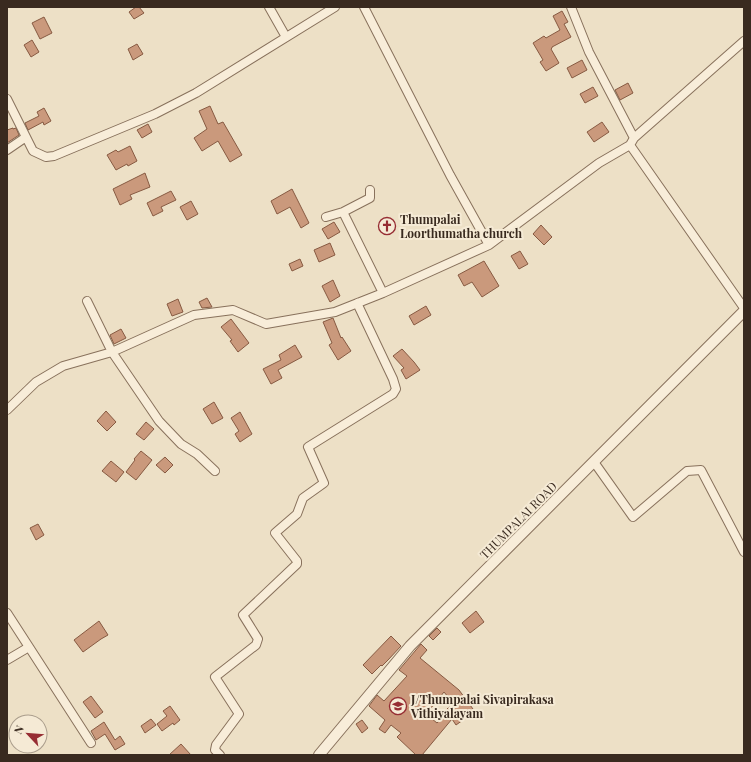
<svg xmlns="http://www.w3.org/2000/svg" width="751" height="762" font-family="'Playfair Display',serif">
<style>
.building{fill:#ca997c;stroke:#875a42;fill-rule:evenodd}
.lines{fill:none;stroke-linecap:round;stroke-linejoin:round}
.minor-casing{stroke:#88715c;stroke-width:10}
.tertiary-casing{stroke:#88715c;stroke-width:12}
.minor{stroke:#f8edd9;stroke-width:8}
.tertiary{stroke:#f8edd9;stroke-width:10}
.labels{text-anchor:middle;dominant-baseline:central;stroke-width:4;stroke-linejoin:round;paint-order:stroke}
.poi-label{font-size:12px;font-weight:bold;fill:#392a1f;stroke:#f5ead5;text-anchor:start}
.street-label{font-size:12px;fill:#392a1f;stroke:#f5ead5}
</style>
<rect width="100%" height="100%" fill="#ede0c6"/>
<!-- building -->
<path class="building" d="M136,7H139L144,13L134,19L129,12Z
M562,11L568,22L564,24L571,37L552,47V48L551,49L559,63L546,71L540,62L543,60L533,43L544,36L546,38L560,30L553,16Z
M44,17L52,33L40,39L32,23Z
M32,40L39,52L31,57L24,45Z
M137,44L143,54L133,60L128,49Z
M582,60L587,70L572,78L567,68Z
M628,83L633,93L620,100L615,90Z
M593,87L598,96L585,103L580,94Z
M210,106L218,124L223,122L242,155L230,162L218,141L202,151L194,138L207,129L199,111Z
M44,108L51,121L44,125L43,122L28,130L25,123L39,116L37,112Z
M602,122L609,132L594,142L587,132Z
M148,124L152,132L142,138L137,130Z
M13,128V129L16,128L19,135L7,143V130Z
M130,146L137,161L128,166L127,164L116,170L107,155L116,150L118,152Z
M145,173L150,187L130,195L132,199L120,205L113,189Z
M292,189L309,223L301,228L290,207L277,214L271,201Z
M171,191L176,200L161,207L163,211L153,216L147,203Z
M191,201L198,214L187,220L180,207Z
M334,222L340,232L328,239L322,229Z
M541,225L552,237L544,245L533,234Z
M330,243L335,255L319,262L314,250Z
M520,251L528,264L519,269L511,256Z
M300,259L303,266L292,271L289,264Z
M484,261L499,286L482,297L472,282L464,286L458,275Z
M333,280L340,296L330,302L322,286Z
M207,298L212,307L202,308L199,302Z
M178,299L183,312L172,316L167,304Z
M426,306L431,315L414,325L409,316Z
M333,318L341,338L342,337L351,351L338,360L329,345L332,343L323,322Z
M231,319L249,343L238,352L230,341L232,340L221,327Z
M121,329L126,338L114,344L110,335Z
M295,345L302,357L278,370L282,378L271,384L263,369L281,360L279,355Z
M402,349L414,362L420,370L406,379L401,370L404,368L393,356Z
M214,402L223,418L212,424L203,409Z
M106,411L116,422L107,431L97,421Z
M240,412L252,434L240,442L235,434L239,431L231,418Z
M146,422L154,429L144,440L136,434Z
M141,451L152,460L136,480L126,472L135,460L134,459Z
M165,457L173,465L165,473L156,465Z
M111,461L124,472L116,482L102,471Z
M38,524L44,535L36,540L30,528Z
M476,611L484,622L470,633L462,623Z
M99,621L108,635L101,639L83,652L74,640Z
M437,628L441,632L433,640L429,636Z
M391,636L401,646L388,660L382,666L381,665L372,674L363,665Z
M421,644L427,650L420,658L459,690L473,709L461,718L463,720L456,725L452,719L422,755H416L397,737L401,733L391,725L385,733L379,729L385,720L369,706L377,695L384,701L407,676L399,670ZM444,692L453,703L444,712L446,714L437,723L426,714Z
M91,696L103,712L95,718L83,702Z
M170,706L180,720L174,725L173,723L162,731L157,724L167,716L163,711Z
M151,719L156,725L145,733L141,726Z
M362,720L368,728L362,733L356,724Z
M104,722L115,740L120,736L125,744L115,750L105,734L96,740L91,731Z
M181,744L191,755H169Z"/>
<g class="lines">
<!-- minor casing -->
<g class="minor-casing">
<path id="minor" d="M269,7L286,37
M364,7L450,175L489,245
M571,7L589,52L634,138
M7,99L33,151L46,157L54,156L155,114L196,93L335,7
M630,145L744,308
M7,150L26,137
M343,212L383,293
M326,217L343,212L370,198V190
M87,301L112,352L159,421L181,444L197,454L215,471
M7,410L36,382L63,366L112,352L194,315L233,310L266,324L335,312L383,293L489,245L599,163L630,145L634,138L744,41
M594,462L633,517L687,471L701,470L744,552
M7,613L29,647
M7,660L29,647L91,743
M220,755L215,750L216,745L239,714L215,677L256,645L258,639L243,615L297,564V561L275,533L297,514L303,498L324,483L308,447L393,394L396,389L393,379L357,303"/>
</g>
<!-- tertiary casing -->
<g class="tertiary-casing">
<path id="tertiary" d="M319,755L410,646L744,311"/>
</g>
<!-- minor -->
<use href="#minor" class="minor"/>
<!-- tertiary -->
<use href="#tertiary" class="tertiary"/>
</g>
<!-- icons -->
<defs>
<g id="church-ring" transform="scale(0.9)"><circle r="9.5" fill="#f5ead5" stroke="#962d33" stroke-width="1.5"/><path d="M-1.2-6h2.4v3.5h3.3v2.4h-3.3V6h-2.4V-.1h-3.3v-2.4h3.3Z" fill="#962d33"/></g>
<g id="school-ring" transform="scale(0.9)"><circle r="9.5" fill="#f5ead5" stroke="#962d33" stroke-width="1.5"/><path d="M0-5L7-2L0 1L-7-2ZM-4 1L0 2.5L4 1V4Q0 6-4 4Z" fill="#962d33"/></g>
</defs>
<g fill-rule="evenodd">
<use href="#church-ring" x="387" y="226"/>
<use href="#school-ring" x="398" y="706"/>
</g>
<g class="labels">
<!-- poi labels -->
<g class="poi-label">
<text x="400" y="219">Thumpalai<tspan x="400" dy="14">Loorthumatha church</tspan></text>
<text x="411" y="699">J/Thumpalai Sivapirakasa<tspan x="411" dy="14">Vithiyalayam</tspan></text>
</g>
<!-- street labels -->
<g class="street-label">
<text transform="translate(518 520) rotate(-45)">THUMPALAI ROAD</text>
</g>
</g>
<!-- border -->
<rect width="751" height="762" fill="none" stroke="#392a1f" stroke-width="16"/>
<!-- north arrow -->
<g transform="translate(28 734) rotate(296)"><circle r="19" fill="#f5ead5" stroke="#aa9d8c"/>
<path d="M0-3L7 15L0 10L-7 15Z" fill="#962d33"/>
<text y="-6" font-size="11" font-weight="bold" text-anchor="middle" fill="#392a1f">N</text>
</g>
</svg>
